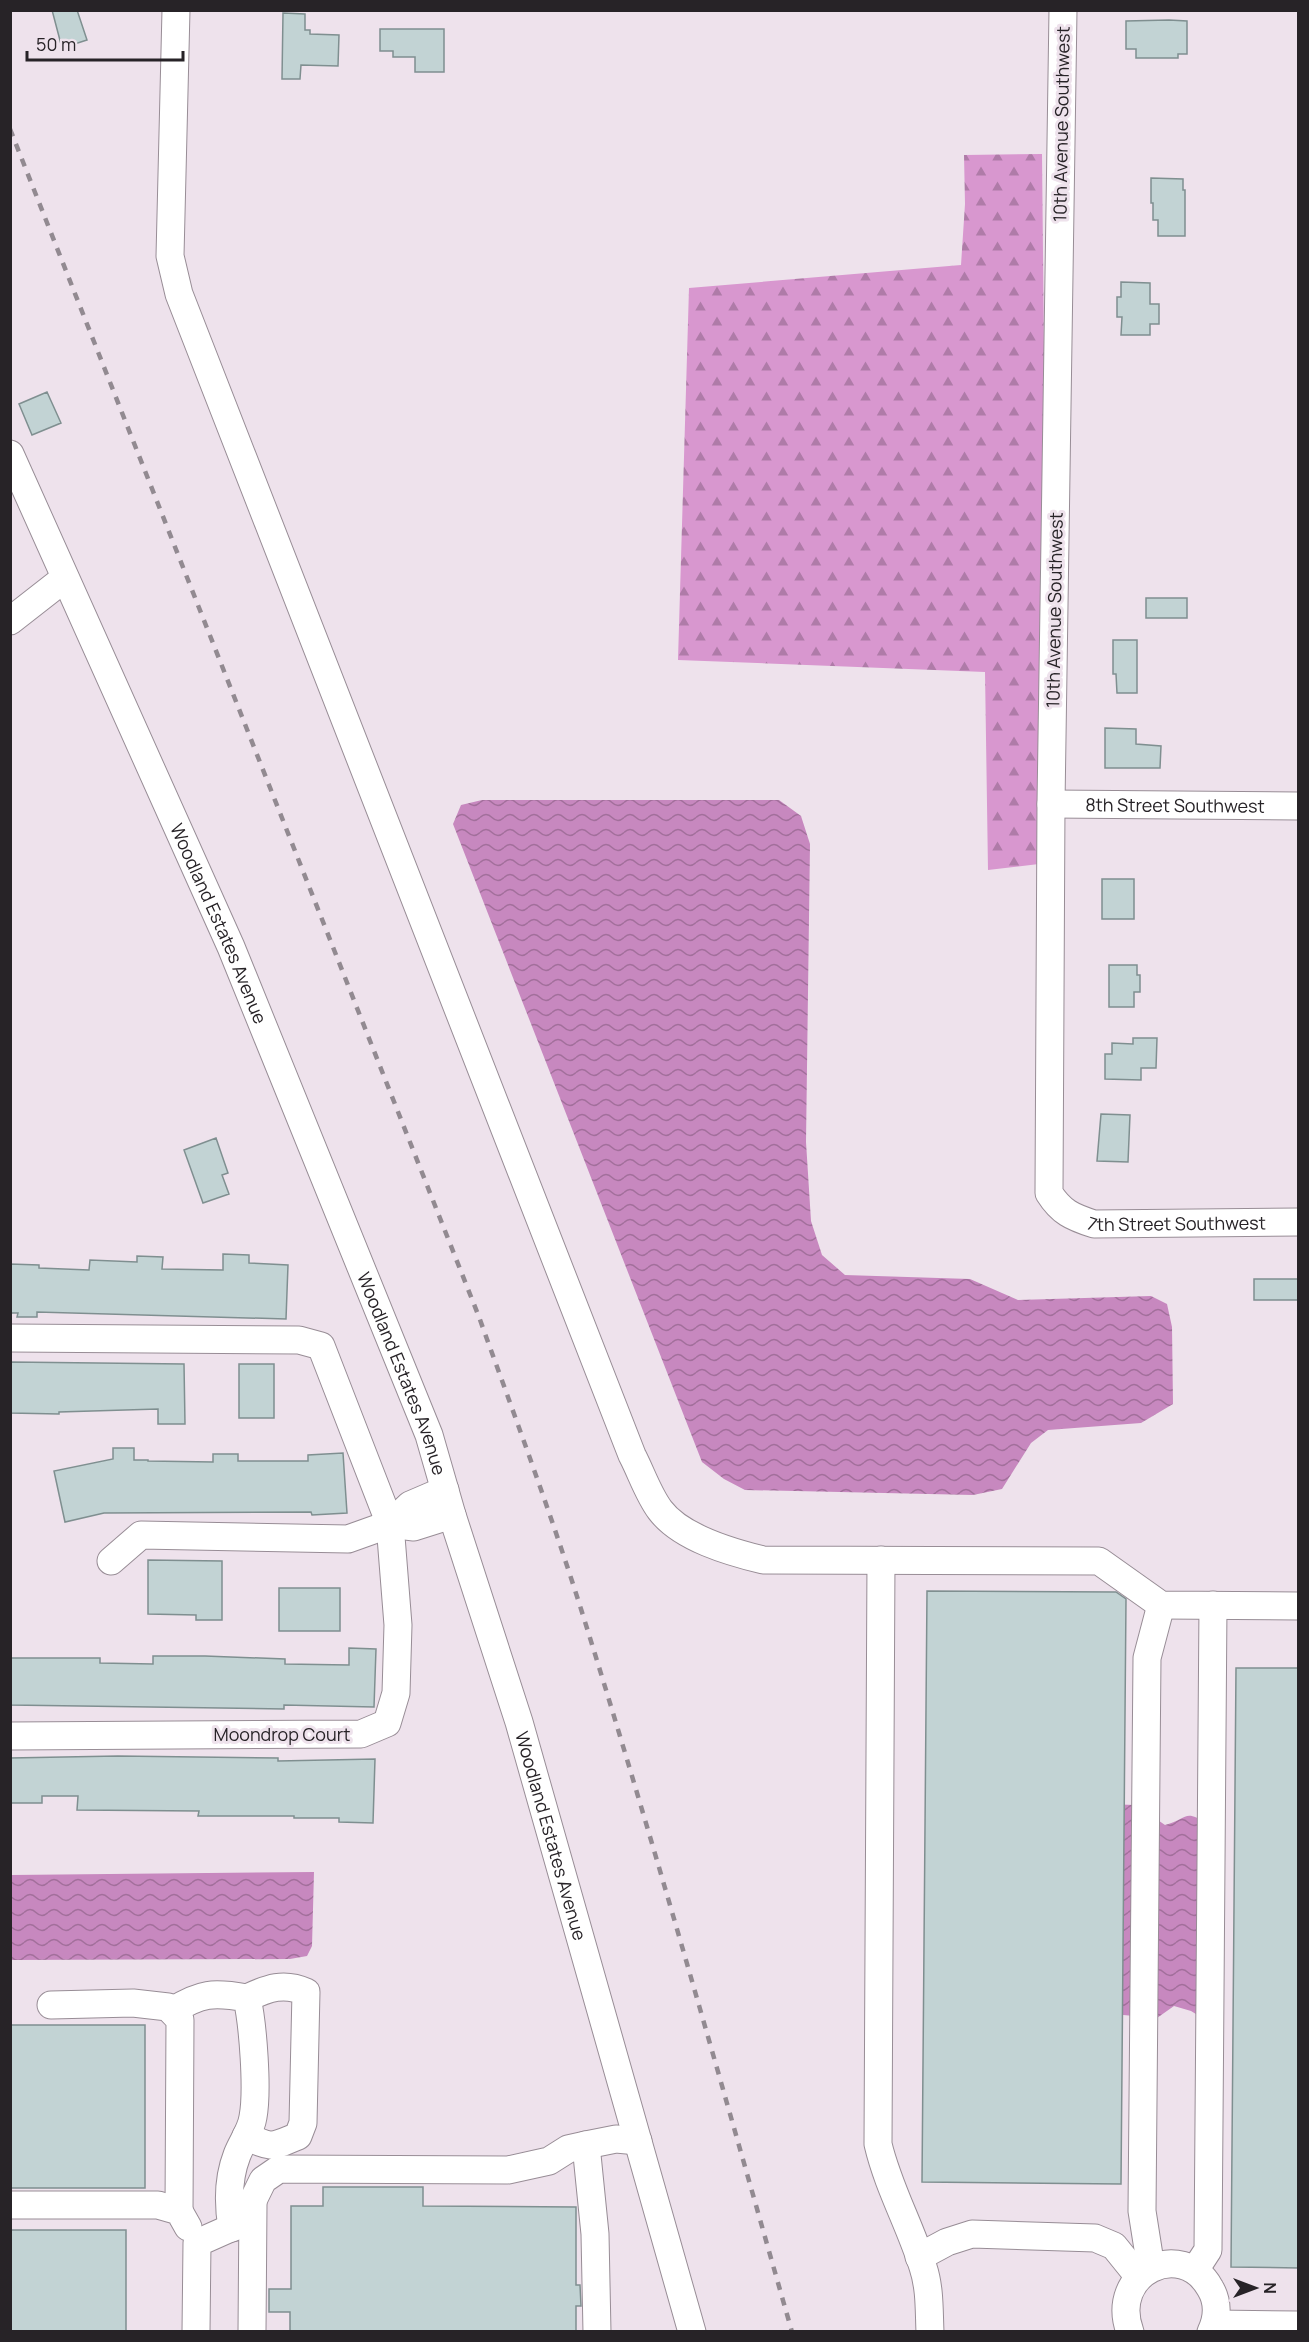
<svg xmlns="http://www.w3.org/2000/svg" width="1309" height="2342" font-family="Manrope,sans-serif">
<style>
.forest{fill:url(#forest-firs)}
.water{fill:url(#water-waves)}
.building{fill:#c2d3d4;stroke:#7f8f90;stroke-width:1.5}
.lines{fill:none;stroke-linecap:round;stroke-linejoin:round}
.minor-casing{stroke:#988d96;stroke-width:29}
.minor{stroke:#fff;stroke-width:27}
.rail{stroke:#928a91;stroke-width:4.5;stroke-dasharray:8 8;stroke-linecap:butt}
.labels{text-anchor:middle;dominant-baseline:central;stroke-width:6;stroke-linejoin:round;paint-order:stroke}
.street-label{font-size:18px;fill:#272327;stroke:#eee2ec}
</style>
<defs>
<pattern id="forest-firs" width="22" height="20" patternUnits="userSpaceOnUse" patternTransform="scale(1.5)"><rect width="22" height="20" fill="#d897cf"/><path d="M5 1l3.5 6h-7zM16 11l3.5 6h-7z" fill="#af7ba8"/></pattern>
<pattern id="water-waves" width="16" height="10" patternUnits="userSpaceOnUse" patternTransform="scale(1.5)"><rect width="16" height="10" fill="#c788bf"/><path d="M0 5q4-4 8 0t8 0" fill="none" stroke="#a26f9b"/></pattern>
</defs>
<rect width="100%" height="100%" fill="#eee2ec"/>
<!-- forest -->
<path class="forest" d="M1042,154L1044,349L1046,350L1041,607H1040L1039,864L988,870L985,672L678,660L689,288L961,265L965,204L964,155Z"/>
<!-- water -->
<path class="water" d="M482,800H779L801,816L810,844L806,1142L811,1221L822,1255L845,1275L970,1279L1018,1300L1151,1296L1167,1304L1172,1327L1173,1404L1141,1423L1048,1430L1031,1443L1002,1489L973,1495L745,1490L724,1479L702,1462L453,824L461,805Z
M1103,1804L1136,1805L1165,1825C1188,1819 1184,1808 1207,1824L1204,2019L1191,2011L1174,2006L1157,2018L1022,2006Z
M314,1872L312,1946L307,1956L290,1959L11,1960V1875Z"/>
<!-- building -->
<path class="building" d="M52,10H77L87,40L62,48Z
M283,13L305,14V30H310V34L339,35L338,66L301,65L300,79H282Z
M1169,20L1187,21V54H1178V58H1136V49H1126V21Z
M380,29H444V72H415V57H393V51H380Z
M1151,178L1183,179V190H1185V236H1158V220H1153V203H1151Z
M1121,282L1150,283V304H1159V324H1150V335H1121L1122,317H1117V297H1121Z
M47,392L61,423L32,435L19,404Z
M1146,598H1187V618H1146Z
M1113,640H1137V693H1117L1116,674H1113Z
M1105,728L1136,729V744L1161,746L1160,768H1105Z
M1102,879H1134V919H1102Z
M1109,965H1137V975H1140V992H1134V1007H1109Z
M1133,1038H1157L1156,1068H1141V1080L1105,1079V1054H1112V1043L1133,1044Z
M1101,1114L1130,1115L1128,1162L1097,1161Z
M216,1138L228,1173L222,1175L229,1194L203,1203L184,1150Z
M223,1254L249,1255V1263L288,1265L286,1319L37,1312V1317H17L18,1313H10V1264L39,1265V1268L89,1270L90,1260L137,1262V1256L163,1257L162,1269L223,1270Z
M1254,1279H1299V1300H1254Z
M10,1362L184,1364L185,1424H158V1409L59,1412V1414L10,1413Z
M239,1364H274V1418H239Z
M113,1448H134V1460H148V1461L213,1462V1454H238V1461H308V1455L343,1453L347,1513L312,1515L311,1512L104,1513L65,1522L54,1471L113,1459Z
M148,1560L222,1561V1620H196V1615L148,1614Z
M279,1588H340V1631H279Z
M927,1591L1116,1592L1126,1599L1121,2184L922,2182Z
M349,1648L376,1649L374,1707L284,1705V1709L10,1705V1658H100V1663L153,1664V1656H205L285,1659V1664L349,1665Z
M1236,1668H1299V2268L1231,2267Z
M118,1756L278,1758V1761L375,1759L373,1823L339,1822V1818H294V1816H198L199,1811L77,1810L78,1796H42V1803H10V1758Z
M10,2025H145V2188H10Z
M323,2187H423V2206L576,2207V2285H580L581,2306H576V2331H290V2312H269V2289H291V2206H323Z
M10,2230H126V2331H10Z"/>
<g class="lines">
<!-- minor casing -->
<g class="minor-casing">
<g id="minor">
<path d="M176,10L170,256L179,294L632,1455C641,1472 648,1494 660,1510C681,1538 730,1552 763,1560L1099,1561L1161,1605L1298,1606"/>
<path id="s1" d="M1063,10L1051,804L1049,1193C1061,1212 1072,1217 1094,1224L1298,1222"/>
<path id="s2" d="M10,454L231,947L429,1435L452,1515L519,1722L692,2332"/>
<path d="M10,621L65,578"/>
<path id="s3" d="M1051,804L1298,806"/>
<path d="M10,1338L299,1340L321,1346L390,1524L398,1625L396,1693L387,1723L361,1734L10,1736"/>
<path d="M390,1524L410,1505L445,1490"/>
<path d="M881,1560L878,2144C888,2187 910,2225 923,2267C930,2288 929,2310 930,2332"/>
<path d="M111,1561L141,1535L348,1539L390,1524L414,1527L452,1515"/>
<path d="M51,2005L133,2003L168,2007L180,2020L179,2211"/>
<path d="M172,2011C201,1993 213,1992 247,1998C253,2025 258,2090 253,2117C251,2131 242,2142 237,2155C228,2178 228,2204 232,2228"/>
<path d="M246,2136C273,2149 271,2147 298,2136L303,2123L306,1992C284,1982 268,1988 247,1998"/>
<path d="M586,2145L595,2234L597,2332"/>
<path d="M10,2205H158L179,2211L188,2227"/>
<path d="M919,2257L947,2242L972,2234L1095,2238L1114,2246L1139,2277"/>
<path d="M1151,2268L1142,2211L1147,1658L1161,1605"/>
<path d="M1195,2270L1208,2250L1213,1605"/>
<path d="M1215,2324L1298,2325"/>
<path d="M196,2332L197,2243L242,2223L263,2180L279,2169L508,2170L549,2161L568,2149L586,2145L616,2139L638,2141"/>
<path d="M252,2332L253,2204"/>
<path d="M1130,2332C1108,2272 1182,2238 1210,2288C1218,2301 1218,2317 1211,2332"/>
</g>
</g>
<!-- minor -->
<use href="#minor" class="minor"/>
<!-- rail -->
<path class="rail" d="M10,129L479,1317C514,1414 550,1511 581,1609C656,1849 723,2090 792,2332"/>
</g>
<g class="labels">
<!-- street labels -->
<g class="street-label">
<text transform="translate(1061 124) rotate(-89)">10th Avenue Southwest</text>
<text transform="translate(1054 610) rotate(-89)">10th Avenue Southwest</text>
<text stroke="none"><textPath href="#s3" startOffset="124">8th Street Southwest</textPath></text>
<text stroke="none"><textPath href="#s2" startOffset="514">Woodland Estates Avenue</textPath></text>
<text stroke="none"><textPath href="#s1" startOffset="1322">7th Street Southwest</textPath></text>
<text stroke="none"><textPath href="#s2" startOffset="1000">Woodland Estates Avenue</textPath></text>
<text x="282" y="1734">Moondrop Court</text>
<text stroke="none"><textPath href="#s2" startOffset="1486">Woodland Estates Avenue</textPath></text>
</g>
</g>
<!-- border -->
<rect width="1309" height="2342" fill="none" stroke="#272327" stroke-width="24"/>
<!-- north arrow -->
<g transform="translate(1255 2288) rotate(90)" stroke="#eee2ec" stroke-width="4.5" paint-order="stroke">
<path d="M0-4.5L10 22L0 15L-10 22Z" fill="#272327"/>
<text y="-9" font-size="16" font-weight="bold" text-anchor="middle" fill="#272327">N</text>
</g>
<!-- scale -->
<path d="M27 51v9h156v-9" fill="none" stroke="#272327" stroke-width="3"/>
<text x="36" y="51" font-size="18" fill="#272327" stroke="#eee2ec" stroke-width="4.5" paint-order="stroke">50 m</text>
</svg>
